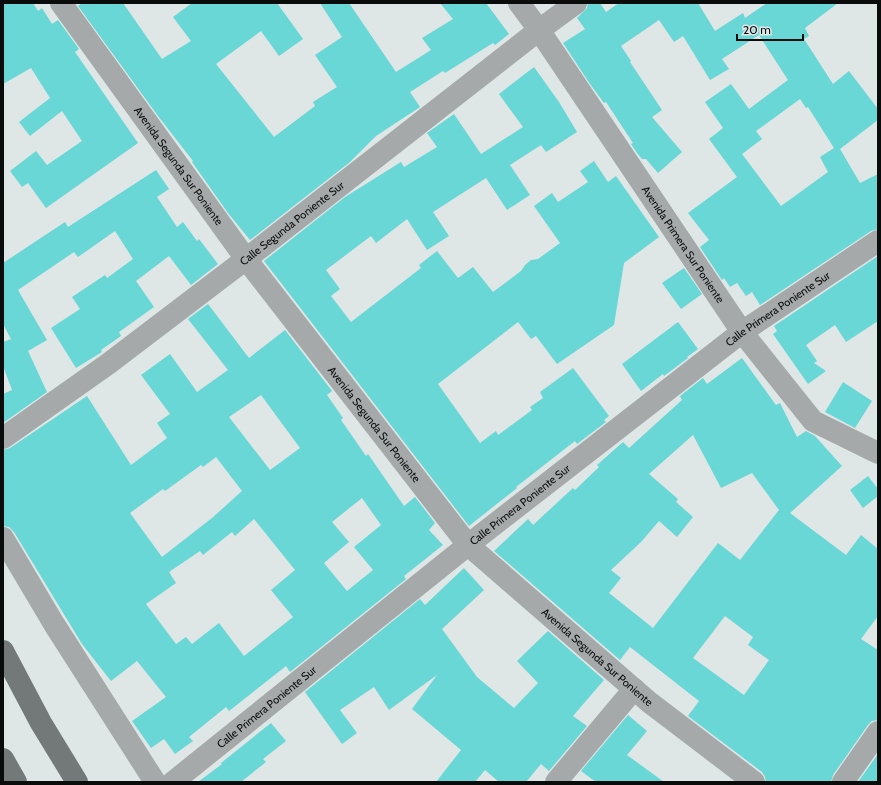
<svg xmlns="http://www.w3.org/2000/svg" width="881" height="785" font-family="Cabin,sans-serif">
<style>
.building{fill:#68d7d6;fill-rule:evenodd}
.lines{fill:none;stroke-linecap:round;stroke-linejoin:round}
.minor{stroke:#a6a9a9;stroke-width:22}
.major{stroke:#727978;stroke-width:22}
.labels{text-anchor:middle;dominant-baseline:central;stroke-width:3;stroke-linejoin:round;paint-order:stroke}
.street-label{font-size:11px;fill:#0a0c0c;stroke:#dee6e6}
</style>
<rect width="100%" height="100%" fill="#dee6e6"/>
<!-- building -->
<path class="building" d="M3,3H33L38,11L42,8L52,24L58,20L79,49L75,52L138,143L46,208L28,183L22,187L10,171L36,151L47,165L82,141L62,111L30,136L19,122L50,98L31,68L3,84Z
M82,3H123L162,59L191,41L173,17L192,3H277L303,39L279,56L261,31L216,64L274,137L315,106L313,102L337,87L315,55L342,37L320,3H349L396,72L431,50L422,38L453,19L440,3H486L509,34L495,45L493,43L445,73L443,71L410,92L420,107L376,136L350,162L250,240L228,213L192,162L193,161L158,116L78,6Z
M588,3H600L606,12L619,3H698L715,31L743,13L745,18L767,3H838L805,28L809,36L804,39L833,84L849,71L878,109V120L840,149L860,183L878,174V229L871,231L760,305L752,292L746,296L737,283L730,287L724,278L722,280L700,247L709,240L688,213L737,177L709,139L723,128L705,102L731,84L749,109L788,80L759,35L722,59L729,69L710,80L683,36L674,42L659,20L621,46L631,61L630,62L662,110L652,117L682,152L658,173L646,159H642L637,153L631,144L633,143L606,102L604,103L590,84L563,43L585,29L577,18L587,8ZM800,99L806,108L808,107L834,148L820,157L828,172L781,206L742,154L762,139L756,131Z
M534,67L559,102L577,132L546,152L541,145L510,165L530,195L507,210L486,178L433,212L449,236L427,250L407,219L376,243L371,236L326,270L340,289L331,296L351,322L421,268L419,265L437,251L458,278L473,267L493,292L521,271L525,265L531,260L538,259L560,243L534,206L552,193L558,202L588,182L580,171L594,161L608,182L616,176L659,237L624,263L614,325L557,364L536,336L531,339L518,322L438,384L480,443L496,431L498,435L532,410L530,407L543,398L540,392L573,368L609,416L604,420L606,422L577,444L575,441L516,487L517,488L469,526L264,261L345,197L401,162L404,167L437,147L427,133L454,114L481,154L523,127L499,94Z
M156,170L169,189L157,197L177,227L183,222L197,241L199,239L218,264L191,285L169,256L136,281L154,307L119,332L121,336L101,350L102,352L76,368L51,328L80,309L72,297L105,275L107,278L133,259L115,231L78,257L74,252L18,290L47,340L28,351L47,392L3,423V394L12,390L3,366V342L11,339L3,324V263L65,222L68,227Z
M878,256V321L846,342L835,325L806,345L817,361L814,363L826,371L808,384L773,334L777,331L774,326Z
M684,268L702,294L681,309L662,283Z
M208,304L249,358L285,330L332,391L327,395L343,418L341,420L366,456L368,454L404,506L415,497L435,523L429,530L443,545L404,576L406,579L290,672L286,666L229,711L226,707L189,737L193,741L175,754L164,739L151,748L132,721L166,697L137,661L111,681L82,644L14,532L9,527L3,526V450L10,448L87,396L131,465L167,438L157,423L170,414L141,375L170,354L197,392L228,370L188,319ZM261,395L300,448L270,470L229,417ZM216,457L242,491L212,518L162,557L130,513L163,489L165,491L201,465L203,467ZM362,498L381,525L354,547L373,570L347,591L324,563L349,542L332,522ZM254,519L295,570L271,590L293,617L244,656L219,623L192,644L186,637L176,644L146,604L176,583L169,572L200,551L203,555L232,532L235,536Z
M678,322L698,349L687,357L688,358L664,376L663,374L641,391L622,364Z
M742,358L776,405L780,403L797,437L806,431L815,436L842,466L790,513L846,555L861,535L878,549V616L861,639L878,650V720L872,721L868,725L833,775L831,782H766L765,777L762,772L688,716L699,701L630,647L620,660L494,551L528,519L533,525L573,488L575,490L599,467L597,465L623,442L629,448L682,400L680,396L703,378L707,384ZM693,435L721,488L752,473L779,510L740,560L718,543L653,628L609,593L621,578L611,570L641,542L659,521L677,537L693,517L676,502L678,499L649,474ZM725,616L753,637L748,645L769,660L744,695L693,658Z
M843,382L872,401L855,428L825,412Z
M868,476L878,489V496L863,508L850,490Z
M464,568L484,590L442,629L477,677L514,708L538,683L517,661L548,631L604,680L573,716L587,726L549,771L541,764L526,782H499L485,770L475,782H436L461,750L412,709L437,675L389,710L374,687L340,710L357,733L342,744L305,692L420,599L425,605Z
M628,715L647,731L627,755L664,782H596L581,771Z
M271,723L286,741L263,759L266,762L241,782H198L222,764L221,763Z
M878,754V782H858Z"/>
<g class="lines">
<!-- minor -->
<g class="minor">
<path id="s1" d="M61,3L246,259L468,545L649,702L754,782"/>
<path id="s2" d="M519,3L539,30L742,332L813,421L878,453"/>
<path id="s3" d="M3,438L108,364L246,259L539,30L576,3"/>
<path d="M3,538L54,624L155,782"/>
<path id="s4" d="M173,782L468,545L742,332L878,241"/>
<path d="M556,782L634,689"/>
<path d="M843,782L878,732"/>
</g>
<!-- major -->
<path class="major" d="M3,651L41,723L77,782
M3,759L16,782"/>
</g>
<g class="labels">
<!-- street labels -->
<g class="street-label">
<text stroke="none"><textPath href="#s1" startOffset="201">Avenida Segunda Sur Poniente</textPath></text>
<text stroke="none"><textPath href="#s3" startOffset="360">Calle Segunda Poniente Sur</textPath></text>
<text stroke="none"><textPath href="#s2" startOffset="292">Avenida Primera Sur Poniente</textPath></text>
<text stroke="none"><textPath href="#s4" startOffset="768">Calle Primera Poniente Sur</textPath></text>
<text stroke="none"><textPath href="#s1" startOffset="525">Avenida Segunda Sur Poniente</textPath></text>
<text stroke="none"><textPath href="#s4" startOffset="444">Calle Primera Poniente Sur</textPath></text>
<text stroke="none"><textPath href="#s1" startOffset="849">Avenida Segunda Sur Poniente</textPath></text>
<text stroke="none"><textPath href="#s4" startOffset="120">Calle Primera Poniente Sur</textPath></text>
</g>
</g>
<!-- border -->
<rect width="881" height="785" fill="none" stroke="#0a0c0c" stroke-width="8"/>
<!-- scale -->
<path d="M737 34v6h66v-6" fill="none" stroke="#0a0c0c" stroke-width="2"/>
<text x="743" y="34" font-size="12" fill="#0a0c0c" stroke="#dee6e6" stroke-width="3" paint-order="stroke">20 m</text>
</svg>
